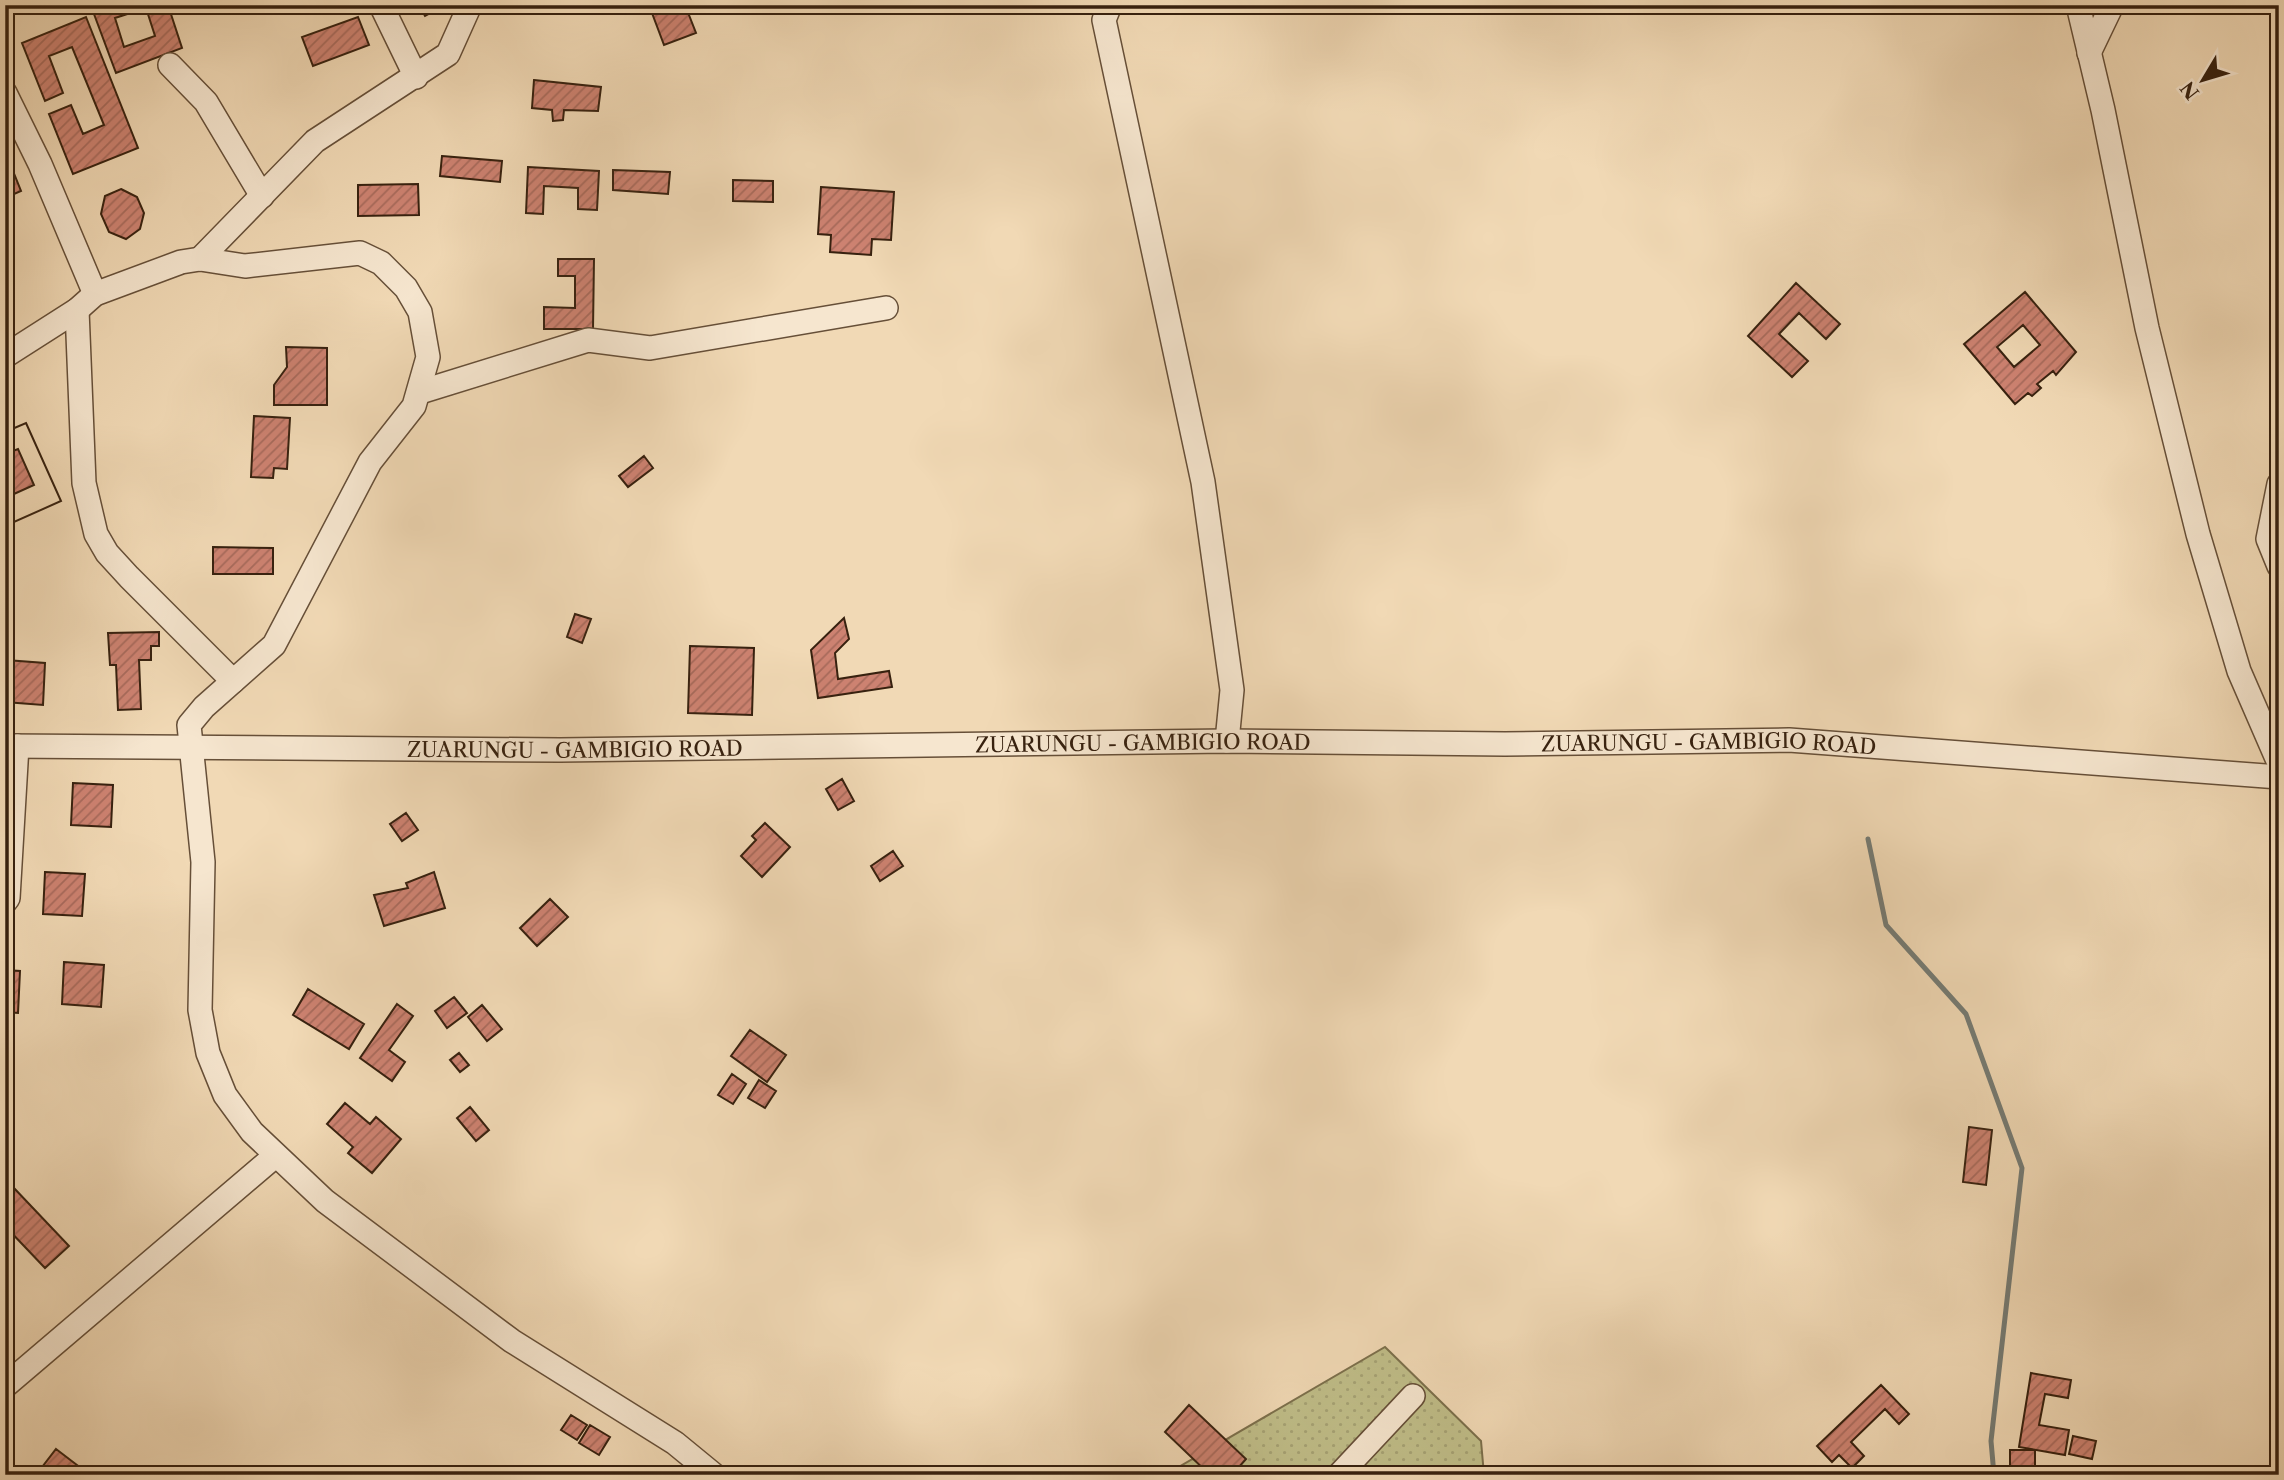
<svg xmlns="http://www.w3.org/2000/svg" width="2284" height="1480" font-family="'Libre Caslon Text',serif">
<style>
.grass{fill:url(#grass-dots);stroke:#7c704c;stroke-width:2}
.lines{fill:none;stroke-linecap:round;stroke-linejoin:round}
.stream{stroke:#757b74;stroke-width:5}
.building{fill:url(#building-hatch);stroke:#37210f;stroke-width:2;fill-rule:evenodd}
.minor-casing{stroke:#664f38;stroke-width:26}
.minor{stroke:#f6e6cf;stroke-width:23}
.labels{text-anchor:middle;dominant-baseline:central;stroke-width:5;stroke-linejoin:round;paint-order:stroke}
.street-label{font-size:21px;fill:#37210f;stroke:#f6e6cf}
</style>
<defs>
<pattern id="grass-dots" width="8" height="8" patternUnits="userSpaceOnUse" patternTransform="scale(1.75)"><rect width="8" height="8" fill="#c0be89"/><path d="M2 2h.1M6 6h.1" fill="none" stroke="#a6a375" stroke-width="1.8" stroke-linecap="round"/></pattern>
<pattern id="building-hatch" width="6" height="6" patternUnits="userSpaceOnUse" patternTransform="scale(1.75)"><rect width="6" height="6" fill="#cd8271"/><path d="M-1 1l2-2M0 6l6-6M5 7l2-2" fill="none" stroke="#a76a5b"/></pattern>
</defs>
<rect width="100%" height="100%" fill="#f1d9b5"/>
<filter id="stains"><feTurbulence type="fractalNoise" baseFrequency=".00286" numOctaves="4"/><feColorMatrix values="0 0 0 0 .2 0 0 0 0 .09 0 0 0 0 .02 0 0 0 .5 -.17"/></filter>
<radialGradient id="worn" r=".72"><stop offset=".6" stop-color="#630" stop-opacity="0"/><stop offset="1" stop-color="#630" stop-opacity=".3"/></radialGradient>
<!-- grass -->
<path class="grass" d="M1385,1347L1481,1441L1484,1475H1165Z"/>
<g class="lines">
<!-- stream -->
<path class="stream" d="M1868,839L1886,925L1966,1014L2022,1168L1991,1441L1994,1475"/>
</g>
<!-- building -->
<path class="building" d="M168,5L182,48L116,73L91,6ZM146,8L155,36L124,47L115,18Z
M419,5H445L425,16Z
M649,5H685L696,33L664,45Z
M86,17L138,148L73,174L49,114L71,105L83,134L104,125L72,47L49,56L63,93L45,101L22,43Z
M358,17L369,45L313,66L302,37Z
M534,80L601,87L598,111L564,110L563,120L553,121L552,110L532,108Z
M5,151L21,191L5,198Z
M442,156L502,161L500,182L440,176Z
M528,167L599,171L597,210L578,209V188L544,186L543,214L526,213Z
M613,170L670,172L668,194L613,190Z
M733,180L773,181V202L733,201Z
M418,184L419,215L358,216V185Z
M821,187L894,192L891,240L872,239L871,255L830,252L831,235L818,234Z
M121,189L137,197L144,213L140,229L126,239L109,232L101,214L105,196Z
M558,259H594L593,329H544V307L575,308V276H558Z
M1796,283L1840,324L1826,339L1799,313L1779,334L1808,361L1792,377L1748,336Z
M2025,292L2076,352L2056,375L2053,371L2037,384L2041,388L2032,396L2028,393L2015,404L1964,344ZM2023,325L2040,345L2014,367L1997,347Z
M286,347L327,348V405H274V385L287,367Z
M254,416L290,418L287,469L274,468L273,478L251,477Z
M26,423L61,501L5,526V498L34,485L18,449L5,454V432Z
M26,423L61,501L5,526V432Z
M644,456L653,468L628,487L619,476Z
M213,547L273,548V574H213Z
M575,614L591,619L582,643L567,637Z
M844,618L849,639L835,653L838,679L889,671L892,687L818,698L811,650Z
M159,632V646H151V660H139L141,709L118,710L116,665H110L108,633Z
M690,646L754,648L752,715L688,713Z
M6,660L45,663L43,705L5,702Z
M842,779L854,801L838,810L826,789Z
M73,783L113,785L111,827L71,825Z
M406,813L418,830L402,841L390,824Z
M765,823L790,847L762,877L741,856L756,840L752,836Z
M893,851L903,866L880,881L871,866Z
M45,872L85,874L82,916L43,914Z
M434,872L445,908L384,926L374,895L408,888L406,883Z
M550,899L568,917L537,946L520,928Z
M64,962L104,965L101,1007L62,1004Z
M5,970L20,971L18,1013L5,1012Z
M308,989L364,1024L349,1049L293,1015Z
M454,997L467,1013L447,1028L435,1011Z
M397,1004L413,1016L389,1050L405,1062L392,1081L360,1058Z
M482,1005L502,1029L487,1041L468,1017Z
M750,1030L786,1055L767,1082L731,1056Z
M459,1053L469,1065L460,1072L450,1060Z
M732,1074L746,1084L733,1104L718,1095Z
M759,1080L776,1091L765,1108L748,1098Z
M345,1103L370,1124L376,1117L401,1139L372,1173L348,1153L353,1147L327,1124Z
M470,1107L489,1130L476,1141L457,1118Z
M1969,1127L1992,1130L1986,1185L1963,1182Z
M13,1187L69,1246L45,1268L5,1226V1194Z
M2031,1373L2071,1380L2068,1398L2045,1394L2039,1425L2069,1430L2065,1455L2019,1447Z
M1881,1385L1909,1414L1899,1424L1885,1409L1851,1442L1864,1456L1852,1468L1839,1455L1832,1462L1817,1446Z
M1189,1405L1246,1459L1232,1475H1210L1165,1432Z
M571,1415L587,1425L577,1440L561,1430Z
M590,1425L610,1437L599,1455L579,1443Z
M2073,1436L2096,1441L2092,1459L2069,1454Z
M56,1449L90,1475H36Z
M2010,1450H2035V1473H2010Z"/>
<g class="lines">
<!-- minor casing -->
<g class="minor-casing">
<g id="minor">
<path d="M381,5L416,77"/>
<path d="M1110,5L1104,20L1203,482L1232,690L1227,741"/>
<path d="M2078,5L2103,110L2147,328L2198,534L2239,671L2279,763"/>
<path d="M2089,53L2112,5"/>
<path d="M170,65L206,102L262,196"/>
<path d="M5,93L40,164L95,294"/>
<path d="M200,259L315,141L448,54L470,5"/>
<path d="M77,310L84,483L96,534L107,553L129,577L233,681"/>
<path d="M5,356L77,310L95,294L181,262L200,259L245,266L360,253L381,263L406,288L420,312L428,357L414,406L370,462L274,645L204,707L189,725L203,862L200,1010L208,1053L225,1095L252,1132L325,1201L512,1341L675,1443L714,1475"/>
<path d="M420,392L588,340L650,348L886,308"/>
<path d="M2279,484L2268,539L2279,566"/>
<path id="s1" d="M5,746L560,750L1227,741L1505,744L1789,740L2279,777"/>
<path d="M5,902L8,898L17,746"/>
<path d="M5,1386L275,1156"/>
<path d="M1339,1475L1413,1396"/>
</g>
</g>
<!-- minor -->
<use href="#minor" class="minor"/>
</g>
<g class="labels">
<!-- street labels -->
<g class="street-label">
<text stroke="none"><textPath href="#s1" startOffset="1138">ZUARUNGU - GAMBIGIO ROAD</textPath></text>
<text stroke="none"><textPath href="#s1" startOffset="1704">ZUARUNGU - GAMBIGIO ROAD</textPath></text>
<text stroke="none"><textPath href="#s1" startOffset="570">ZUARUNGU - GAMBIGIO ROAD</textPath></text>
</g>
</g>
<!-- margin -->
<rect width="2284" height="1480" fill="none" stroke="#f1d9b5" stroke-width="28"/>
<rect x="7" y="7" width="2270" height="1466" fill="none" stroke="#37210f" stroke-width="3.5"/>
<rect x="14" y="14" width="2256" height="1452" fill="none" stroke="#37210f" stroke-width="2"/>
<!-- north arrow -->
<g transform="translate(2203 80) rotate(232)" stroke="#f6e6cf" stroke-width="5" paint-order="stroke">
<path d="M0-5L12 26L0 18L-12 26Z" fill="#37210f"/>
<text y="-10" font-size="19" font-weight="bold" text-anchor="middle" fill="#37210f">N</text>
</g>
<rect width="100%" height="100%" filter="url(#stains)"/>
<rect width="100%" height="100%" fill="url(#worn)"/>
</svg>
